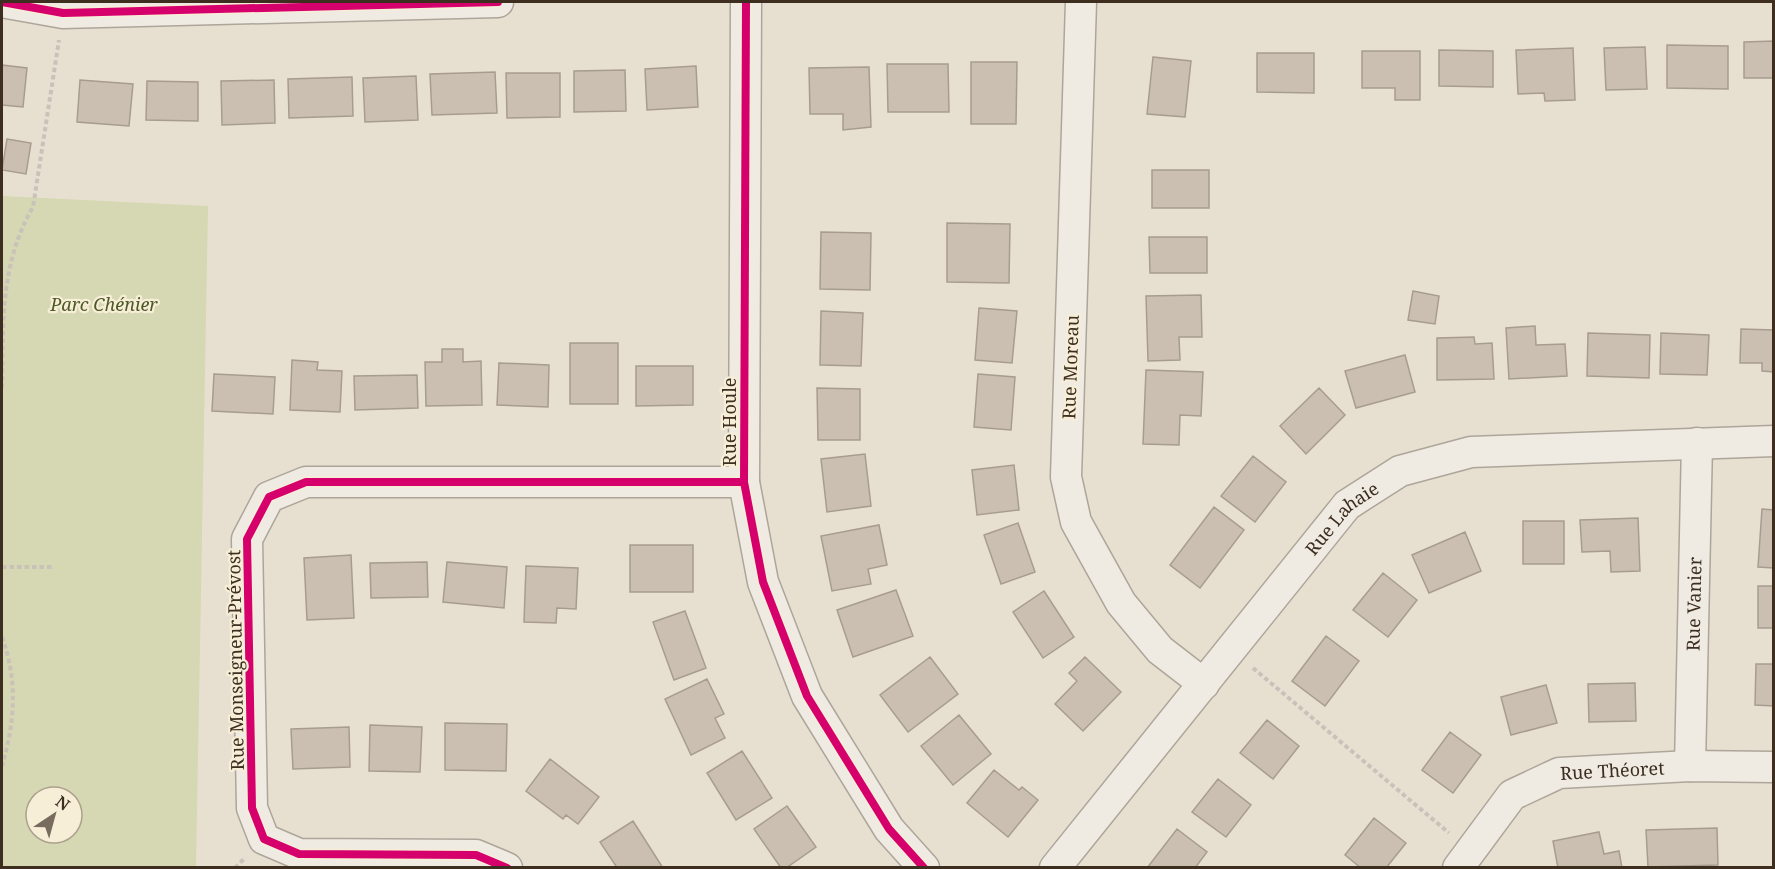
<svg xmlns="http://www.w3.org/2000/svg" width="1775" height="869" font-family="'Noto Serif',serif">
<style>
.green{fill:#d6d7b3;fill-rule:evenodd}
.building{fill:#cbbfb2;stroke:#a89c90;stroke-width:1.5}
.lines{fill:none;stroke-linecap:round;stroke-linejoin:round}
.minor-casing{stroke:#ada599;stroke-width:33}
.path{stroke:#c8c2b9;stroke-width:4;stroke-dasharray:4.5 3;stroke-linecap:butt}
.minor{stroke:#efebe3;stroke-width:30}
.cycleway-casing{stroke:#f7eed8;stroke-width:11}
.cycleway{stroke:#d6006c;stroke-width:8}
.labels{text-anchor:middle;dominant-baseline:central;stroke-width:4.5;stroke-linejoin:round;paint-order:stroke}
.park-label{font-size:18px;font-style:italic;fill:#4d5a26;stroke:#f7eed8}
.street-label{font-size:18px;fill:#3d2e20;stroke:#f7eed8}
</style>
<rect width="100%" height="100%" fill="#e7e0d1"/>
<!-- green -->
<path class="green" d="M2,196L208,206L196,867H2ZM36,797H72V833H36Z"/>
<!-- building -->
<path class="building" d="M1774,41V78H1744V42Z
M1667,45L1728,46V89L1667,88Z
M1645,47L1647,89L1606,90L1604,48Z
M1573,48L1575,100L1545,101L1544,93L1518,94L1516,50Z
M1439,50L1493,51V87L1439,86Z
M1362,51H1420V100H1395V88H1362Z
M1257,53H1314V93L1257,92Z
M1153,57L1191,61L1185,117L1147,114Z
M971,62H1017L1016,124H971Z
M887,64H948L949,112H888Z
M2,65L27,68L23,107L2,105Z
M696,66L698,107L647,110L645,69Z
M869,67L871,127L843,130V114H810L809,68Z
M625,70L626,111L574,112V71Z
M495,72L497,113L432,115L430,74Z
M506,73H560V117L507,118Z
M416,76L418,120L365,122L363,78Z
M352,77L353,116L289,118L288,79Z
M80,80L133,84L129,126L77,122Z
M274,80L275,123L222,125L221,81Z
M147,81L198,82V121L146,120Z
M7,139L31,143L26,174L2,170Z
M1152,170H1209V208H1152Z
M947,223L1010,224L1009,283L947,282Z
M821,232L871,233L870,290L820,289Z
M1149,237H1207V273H1150Z
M1413,291L1439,296L1435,324L1408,320Z
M1201,295L1202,337H1179L1180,360L1148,361L1146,296Z
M979,308L1017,311L1012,363L975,360Z
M821,311L863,313L861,366L820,365Z
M1535,326L1536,345L1565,344L1567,376L1509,379L1506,328Z
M1741,329L1774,330V372L1762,371V363H1740Z
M1588,333L1650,335L1649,378L1587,376Z
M1661,333L1709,335L1707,375L1660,374Z
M1474,337L1475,344L1492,343L1494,379L1437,380V338Z
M570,343H618V404H570Z
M442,349H463V362L481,361L482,405L426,406L425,362H442Z
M1405,355L1415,392L1356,408L1345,371Z
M292,360L318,362L317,370L342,371L340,412L290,410Z
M499,363L549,365L548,407L497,405Z
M636,366H693V405L636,406Z
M1146,370L1203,372L1201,416L1180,415L1179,445L1143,444Z
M214,374L275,377L273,414L212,411Z
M978,374L1015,377L1011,430L974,427Z
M417,375L418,408L355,410L354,376Z
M817,388L860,389V440H818Z
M1319,388L1345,415L1306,454L1280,426Z
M865,454L871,506L827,512L821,459Z
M1253,456L1286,482L1255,522L1221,496Z
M1014,465L1019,510L977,515L972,470Z
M1214,507L1244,530L1200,588L1170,565Z
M1762,509L1774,510V568L1758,567Z
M1638,518L1640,571L1611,572L1610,551L1582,552L1580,520Z
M1523,521H1564V564H1523Z
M1018,523L1035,572L1001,584L984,535Z
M879,525L887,565L868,569L871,584L832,591L821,536Z
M1465,532L1481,571L1429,593L1412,555Z
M630,545H693V592H630Z
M351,555L354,618L307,620L304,558Z
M427,562L428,597L371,598L370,563Z
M447,562L507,567L504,608L443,602Z
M526,566L578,568L576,609L557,608L556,623L524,622Z
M1383,573L1417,600L1388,637L1353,610Z
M1758,586H1774V628H1758Z
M896,590L913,636L853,657L837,610Z
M1044,591L1074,637L1043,658L1013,612Z
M685,611L706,668L674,680L653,622Z
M1326,636L1359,661L1325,706L1292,681Z
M930,657L958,694L908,732L880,695Z
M1085,657L1121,692L1083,731L1055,704L1077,681L1069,673Z
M1756,664H1774V706L1755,705Z
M707,679L724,714L715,718L725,738L691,755L665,699Z
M1635,683L1636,721L1589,722L1588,684Z
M1546,685L1557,723L1511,735L1501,697Z
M959,715L991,754L953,785L921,746Z
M1267,720L1299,746L1273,779L1240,753Z
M445,723L507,724L506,771L445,770Z
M370,725L422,727L420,772L369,771Z
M349,727L350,767L293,769L291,729Z
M1450,732L1481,755L1453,793L1422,770Z
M742,751L772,798L736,820L707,773Z
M550,759L599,797L578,824L566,815L563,819L526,791Z
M994,770L1019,790L1022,787L1038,800L1008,837L967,803Z
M1218,779L1251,805L1226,837L1192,812Z
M787,806L816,847L786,868H781L754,829Z
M1374,818L1406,843L1386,868H1361L1345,855Z
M633,821L663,868H613L616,866L600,842Z
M1717,828L1718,865L1648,867L1646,830Z
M1177,829L1207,852L1195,868H1147Z
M1599,832L1604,854L1619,851L1622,868H1558L1553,841Z"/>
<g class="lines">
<!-- minor casing -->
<g class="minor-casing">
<g id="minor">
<path d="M2,2L63,13L498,2"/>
<path d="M746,2L744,482L763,582L807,696L889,829L924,868"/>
<path d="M1081,2L1066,477L1076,522L1121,603L1160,650L1204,684"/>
<path id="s1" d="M1690,766L1697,443"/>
<path d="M507,868L476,855L299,854L264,839L252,808L247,539L269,497L306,482H744"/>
<path id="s2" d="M1055,868L1347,505L1400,471L1471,452L1774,441"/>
<path id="s3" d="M1458,868L1512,795L1559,773L1690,766L1774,767"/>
</g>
</g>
<!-- path -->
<path class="path" d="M2,388C3,325 0,263 33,207L59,40
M2,567H52
M2,637C18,681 15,722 2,766
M1253,668L1449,833
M235,868L245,858"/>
<!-- minor -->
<use href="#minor" class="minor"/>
<!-- cycleway casing -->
<g class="cycleway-casing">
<path id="cycleway" d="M2,2L63,13L498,2
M746,2L744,482L763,582L807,696L889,829L924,868
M507,868L476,855L299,854L264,839L252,808L247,539L269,497L306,482H744"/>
</g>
<!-- cycleway -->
<use href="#cycleway" class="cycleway"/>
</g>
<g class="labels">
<!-- park labels -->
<g class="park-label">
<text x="104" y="304">Parc Chénier</text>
</g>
<!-- street labels -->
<g class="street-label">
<text transform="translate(1070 367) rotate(-88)">Rue Moreau</text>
<text transform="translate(729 422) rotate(-90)">Rue Houle</text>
<text stroke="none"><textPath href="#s2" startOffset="453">Rue Lahaie</textPath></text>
<text stroke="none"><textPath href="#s1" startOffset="162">Rue Vanier</textPath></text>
<text transform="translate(235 660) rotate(-91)">Rue Monseigneur-Prévost</text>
<text stroke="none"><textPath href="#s3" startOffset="196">Rue Théoret</textPath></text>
</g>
</g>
<!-- border -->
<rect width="1775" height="869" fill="none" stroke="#3d2e20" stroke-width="6"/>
<!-- north arrow -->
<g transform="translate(54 815) rotate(36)"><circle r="28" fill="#f7eed8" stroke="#ada18e" stroke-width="1.5"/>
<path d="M0-4.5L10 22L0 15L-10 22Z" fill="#786c5e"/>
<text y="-9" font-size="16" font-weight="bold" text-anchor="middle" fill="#3d2e20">N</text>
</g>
</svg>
